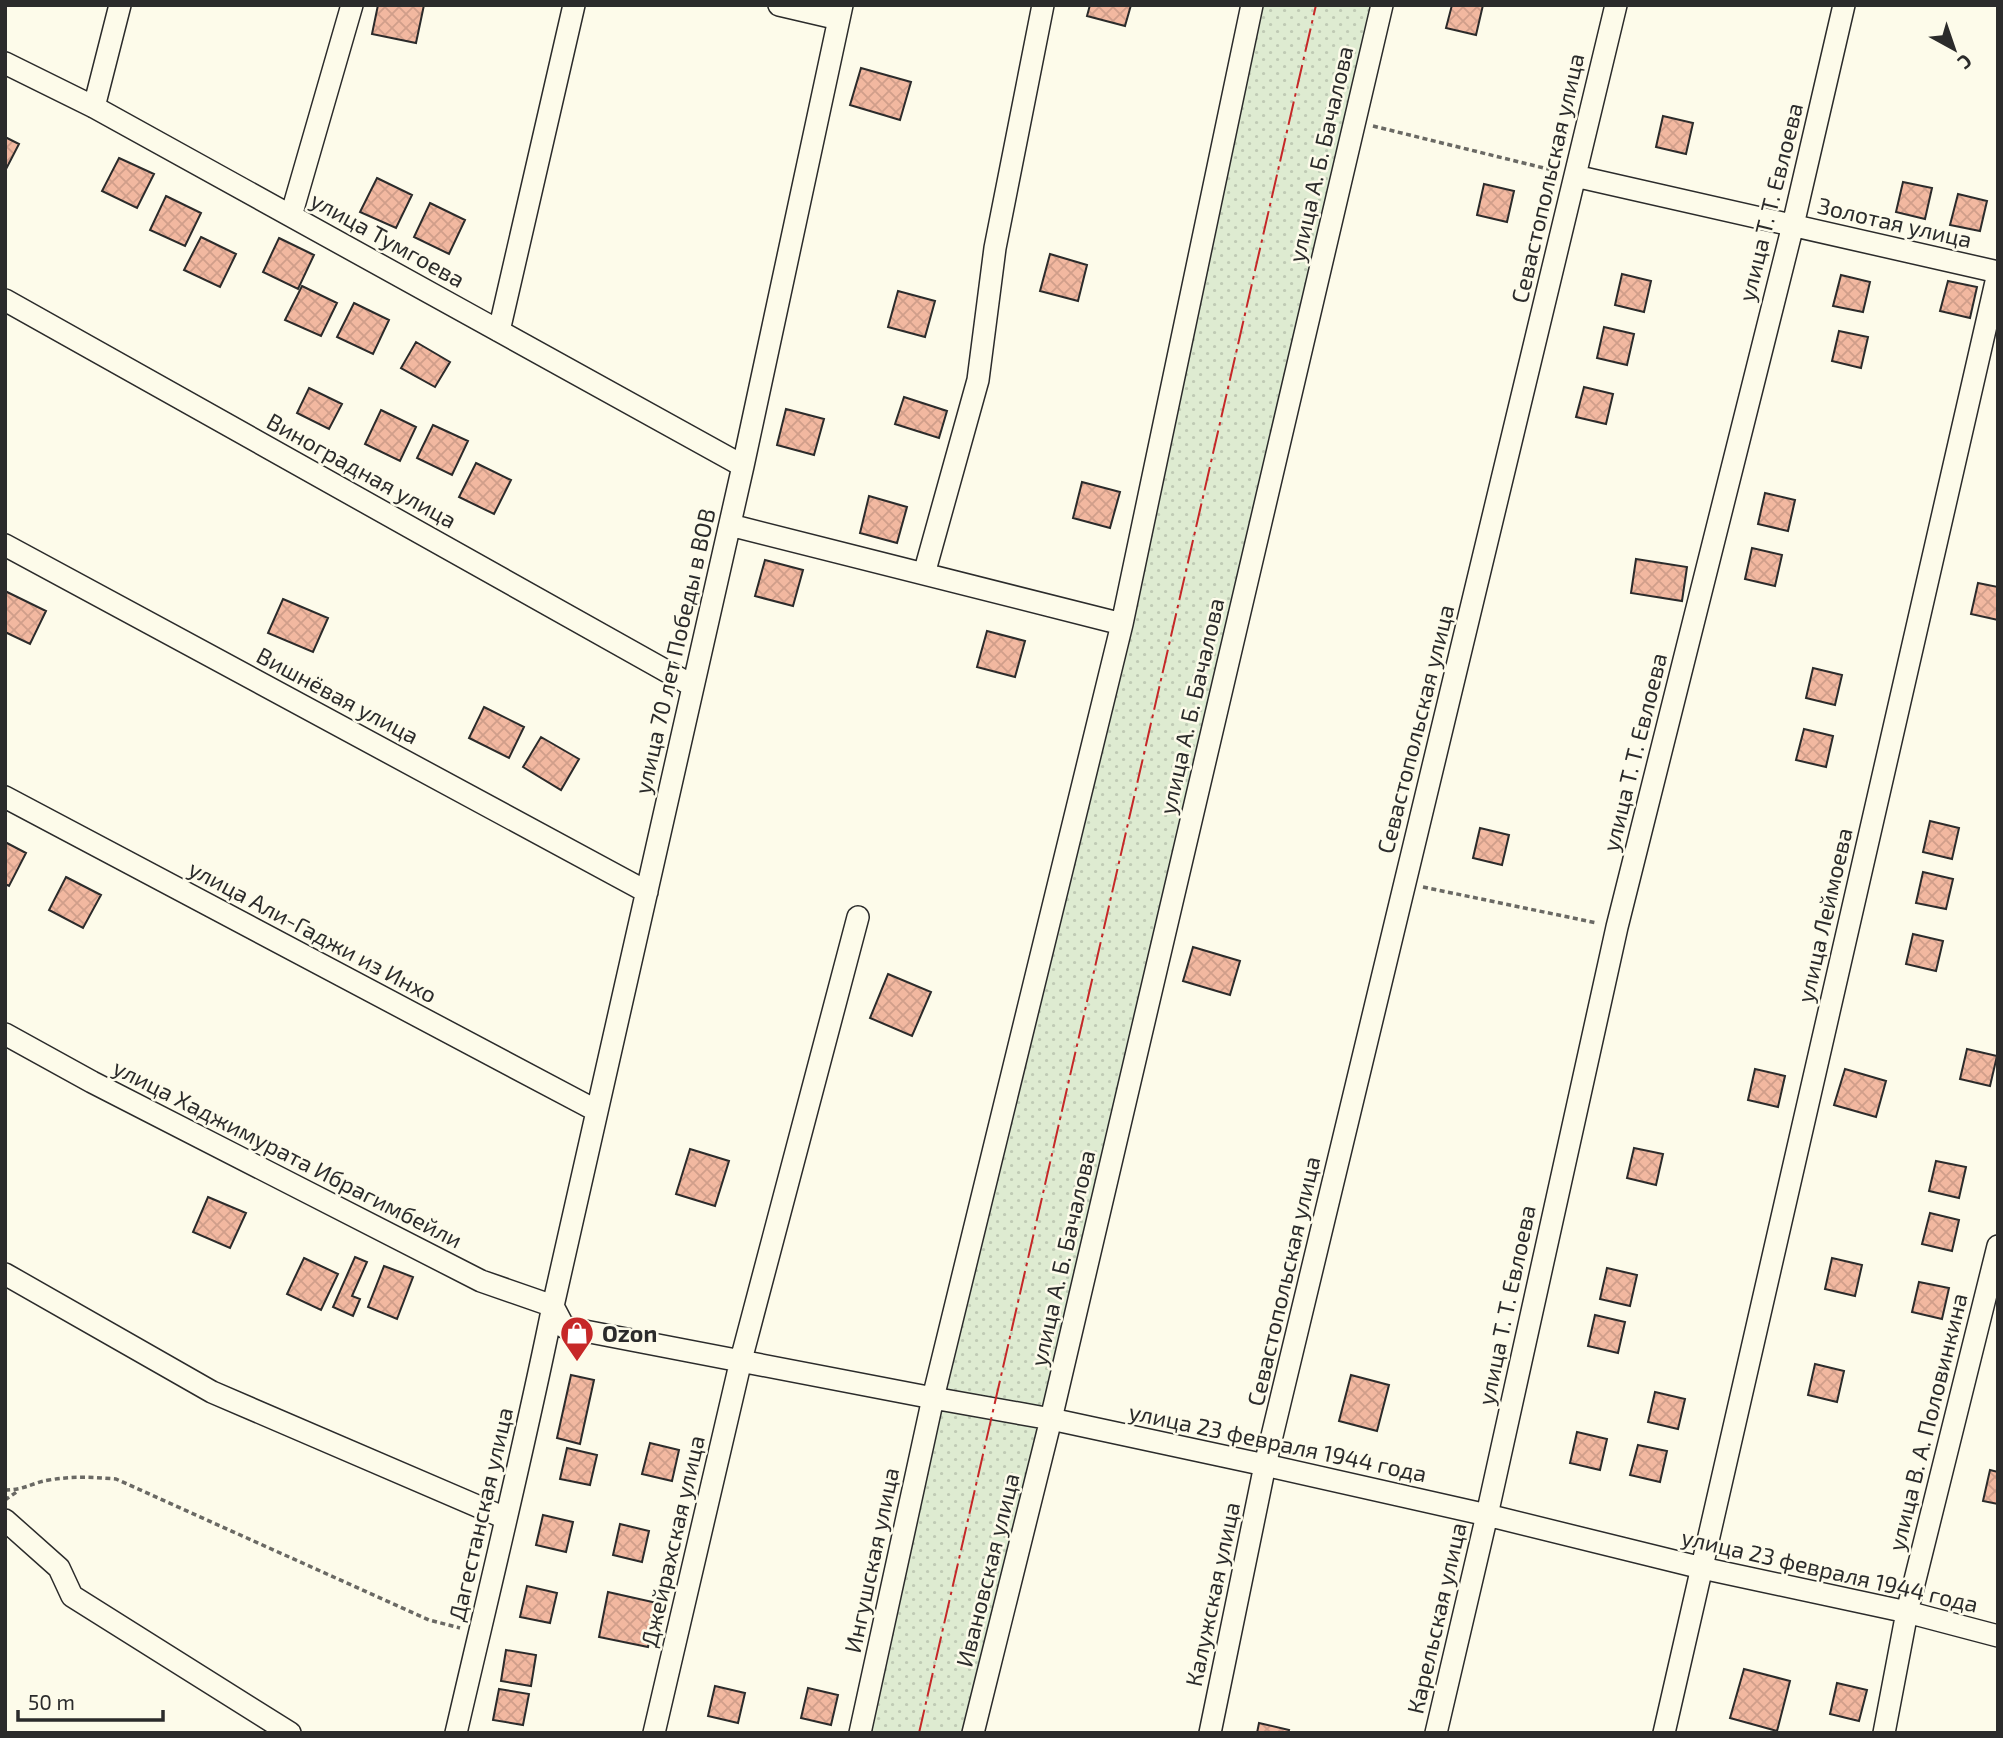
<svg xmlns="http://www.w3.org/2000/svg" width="2003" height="1738" font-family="'Exo 2',sans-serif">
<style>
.grass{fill:url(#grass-dots);stroke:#74746e;stroke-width:2}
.building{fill:url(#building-cross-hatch);stroke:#2b2b2b;stroke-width:2}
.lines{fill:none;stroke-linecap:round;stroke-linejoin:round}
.minor-casing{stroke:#2b2b2b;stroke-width:24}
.path{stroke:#6a6964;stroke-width:3.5;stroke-dasharray:5 3.5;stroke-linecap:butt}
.minor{stroke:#fdfbea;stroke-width:21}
.power{stroke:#c62828;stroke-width:2;stroke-dasharray:24 5 3.5 5;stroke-linecap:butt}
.labels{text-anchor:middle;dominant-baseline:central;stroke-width:5;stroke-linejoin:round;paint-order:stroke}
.street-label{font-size:23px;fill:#2b2b2b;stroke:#fdfbea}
.poi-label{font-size:23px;font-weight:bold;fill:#2b2b2b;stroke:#fdfbea;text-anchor:start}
</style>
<defs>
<pattern id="grass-dots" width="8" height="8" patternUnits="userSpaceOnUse" patternTransform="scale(1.75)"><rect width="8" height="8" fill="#deebd1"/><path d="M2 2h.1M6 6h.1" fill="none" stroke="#bfcab4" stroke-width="1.8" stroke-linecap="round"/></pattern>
<pattern id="building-cross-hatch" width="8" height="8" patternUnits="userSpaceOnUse" patternTransform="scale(1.75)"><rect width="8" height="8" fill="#f2b8a0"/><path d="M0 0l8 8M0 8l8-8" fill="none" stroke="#d09e8a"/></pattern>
</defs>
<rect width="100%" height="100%" fill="#fdfbea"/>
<!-- grass -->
<path class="grass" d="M1254,5H1379L973,1733H860Z"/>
<!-- building -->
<path class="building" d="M378,5H424L416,43L372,34Z
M1090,5H1131L1125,26L1087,16Z
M1452,5H1483L1476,35L1446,28Z
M861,68L911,82L900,120L850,105Z
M1663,116L1693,123L1686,154L1656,147Z
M5,137L19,144L5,171Z
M119,158L154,174L137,208L102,191Z
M377,178L412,195L396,228L360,212Z
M1903,182L1932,188L1925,219L1896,212Z
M1484,184L1514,191L1507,222L1477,215Z
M1958,194L1987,201L1980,231L1950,225Z
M166,196L201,213L185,246L150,230Z
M430,203L465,220L449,254L414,237Z
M201,237L236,254L220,287L184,270Z
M279,238L314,255L298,289L263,272Z
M1050,254L1087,265L1078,301L1040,291Z
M1622,274L1651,281L1644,312L1615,305Z
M1841,275L1870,282L1863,312L1833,306Z
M1948,281L1977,287L1970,318L1940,311Z
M302,286L337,303L321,336L285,320Z
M898,291L935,301L925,337L888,327Z
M354,303L389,320L373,354L337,337Z
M1604,327L1634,334L1627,365L1597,358Z
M1839,331L1868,337L1861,368L1832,361Z
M416,342L450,362L435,387L401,368Z
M1584,387L1613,394L1606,424L1576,417Z
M309,388L342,404L329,429L297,413Z
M904,397L947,411L939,438L895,424Z
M786,409L824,419L814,455L777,445Z
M381,410L416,427L400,461L365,444Z
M433,425L468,441L452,475L417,458Z
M476,463L511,480L494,514L459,497Z
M1082,482L1120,492L1110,528L1073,518Z
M1765,493L1795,500L1788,531L1758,524Z
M869,496L907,507L897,543L860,533Z
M1752,548L1782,555L1775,586L1745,579Z
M1636,559L1687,567L1682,601L1631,593Z
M765,560L803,570L793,606L755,596Z
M1978,583L1998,587V620L1971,614Z
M5,591L46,611L30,644L5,632Z
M283,599L328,618L313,652L268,633Z
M987,631L1025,641L1015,677L977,667Z
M1813,668L1842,675L1835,705L1806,698Z
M484,707L524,727L509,758L469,738Z
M1804,729L1833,736L1826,767L1796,760Z
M541,737L579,759L561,790L523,767Z
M1930,821L1959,828L1952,859L1923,852Z
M1480,828L1509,835L1502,865L1473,858Z
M5,842L26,853L9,886L5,884Z
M1923,872L1953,879L1946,909L1916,903Z
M66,877L101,895L83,928L49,910Z
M1913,934L1943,941L1936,971L1906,964Z
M1193,947L1240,961L1230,995L1183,981Z
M888,974L931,992L912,1036L870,1018Z
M1967,1049L1997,1056L1990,1086L1960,1079Z
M1755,1069L1785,1076L1778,1107L1748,1100Z
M1845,1069L1886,1081L1876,1117L1834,1105Z
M1634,1148L1663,1154L1656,1185L1627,1178Z
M690,1149L729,1161L715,1206L676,1194Z
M1936,1161L1966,1167L1959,1198L1929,1191Z
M208,1197L246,1213L230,1248L193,1232Z
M1930,1213L1959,1220L1952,1251L1922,1244Z
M355,1257L367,1262L352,1296L360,1299L353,1316L333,1307Z
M304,1258L338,1274L321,1310L287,1294Z
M1832,1258L1862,1265L1855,1296L1825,1289Z
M384,1266L413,1277L397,1319L368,1307Z
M1607,1268L1637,1275L1630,1306L1600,1299Z
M1919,1282L1949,1288L1942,1319L1912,1312Z
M1595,1315L1625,1322L1618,1353L1588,1346Z
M1815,1364L1844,1371L1837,1402L1808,1395Z
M571,1375L594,1380L580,1444L557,1438Z
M1351,1375L1389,1385L1377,1431L1339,1421Z
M1655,1392L1685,1399L1678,1429L1648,1422Z
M1577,1432L1607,1439L1600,1470L1570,1463Z
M650,1443L679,1450L672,1481L642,1474Z
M1638,1445L1667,1451L1660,1482L1630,1475Z
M567,1448L597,1455L590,1485L560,1479Z
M1990,1470L1998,1472V1504L1983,1501Z
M543,1515L573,1522L566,1552L536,1545Z
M620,1524L649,1531L642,1562L613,1555Z
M527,1586L557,1593L550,1623L520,1617Z
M608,1592L657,1603L648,1647L599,1637Z
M506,1650L536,1655L531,1686L501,1681Z
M1744,1669L1790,1681L1777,1731L1730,1718Z
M1837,1683L1867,1690L1859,1721L1830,1714Z
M715,1686L745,1693L738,1723L708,1716Z
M808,1688L838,1695L831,1725L801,1718Z
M499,1689L529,1694L523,1725L493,1720Z
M1259,1723L1289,1730L1288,1733H1257Z"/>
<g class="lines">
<!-- minor casing -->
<g class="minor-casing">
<path id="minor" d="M779,5L839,19
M5,63L94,107L743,466
M94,107L120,5
M1575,176L1998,272
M291,216L352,5
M5,300L693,686
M499,331L574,5
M730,525L1122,624
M5,545L647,892
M924,574L978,380L995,248L1043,5
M5,797L597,1111
M5,1034L92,1082L481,1281L553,1306
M5,1274L212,1392L505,1518
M553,1306L564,1327L933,1398L1051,1419L1265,1465L1487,1515L1702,1568L1907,1612L1998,1636
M5,1520L59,1568L72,1596L290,1733
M456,1733C489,1591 524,1449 553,1306L743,466L842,5
M654,1733L741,1360L858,917
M860,1733L933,1398L1122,624L1252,5
M973,1733L1051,1419L1382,5
M1210,1733L1265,1465L1616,5
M1436,1733L1487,1515L1617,927L1793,225L1844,5
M1664,1733L1998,273
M1884,1733L1907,1612L1998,1246"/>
</g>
<!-- path -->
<path class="path" d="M1373,126L1556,171
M1423,887L1597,923
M5,1490C25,1490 31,1483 49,1480C73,1476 92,1477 116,1479L429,1620L460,1628
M5,1500L18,1491"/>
<!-- minor -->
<use href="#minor" class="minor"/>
<!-- power -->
<path class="power" d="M919,1733L1316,5"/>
</g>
<!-- icons -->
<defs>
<g id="shop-pin" transform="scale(1.75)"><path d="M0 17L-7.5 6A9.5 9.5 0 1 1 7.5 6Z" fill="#c62828" stroke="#fdfbea"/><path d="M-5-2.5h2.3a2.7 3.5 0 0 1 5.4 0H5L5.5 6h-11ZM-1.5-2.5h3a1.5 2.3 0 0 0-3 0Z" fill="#fff"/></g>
</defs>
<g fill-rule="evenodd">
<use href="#shop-pin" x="577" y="1333"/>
</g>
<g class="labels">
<!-- street labels -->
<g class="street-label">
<text transform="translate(1320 154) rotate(-77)">улица А. Б. Бачалова</text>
<text transform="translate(1547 178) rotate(-77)">Севастопольская улица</text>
<text transform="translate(1770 202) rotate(-76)">улица Т. Т. Евлоева</text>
<text transform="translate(1895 222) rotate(13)">Золотая улица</text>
<text transform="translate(388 239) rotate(29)">улица Тумгоева</text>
<text transform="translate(362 470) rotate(29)">Виноградная улица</text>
<text transform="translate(674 651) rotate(-77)">улица 70 лет Победы в ВОВ</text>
<text transform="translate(338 695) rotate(28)">Вишнёвая улица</text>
<text transform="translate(1191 706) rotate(-77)">улица А. Б. Бачалова</text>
<text transform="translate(1415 729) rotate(-76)">Севастопольская улица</text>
<text transform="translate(1634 752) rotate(-76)">улица Т. Т. Евлоева</text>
<text transform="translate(1824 915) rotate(-77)">улица Леймоева</text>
<text transform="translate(313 931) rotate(28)">улица Али-Гаджи из Инхо</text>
<text transform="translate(288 1153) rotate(27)">улица Хаджимурата Ибрагимбейли</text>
<text transform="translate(1062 1258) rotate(-77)">улица А. Б. Бачалова</text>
<text transform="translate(1283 1281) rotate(-77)">Севастопольская улица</text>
<text transform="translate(1506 1305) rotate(-78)">улица Т. Т. Евлоева</text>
<text transform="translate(1927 1422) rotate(-76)">улица В. А. Половинкина</text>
<text transform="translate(1278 1442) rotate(12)">улица 23 февраля 1944 года</text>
<text transform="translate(480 1514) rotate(-77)">Дагестанская улица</text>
<text transform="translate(672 1541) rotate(-77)">Джейрахская улица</text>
<text transform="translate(871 1560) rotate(-78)">Ингушская улица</text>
<text transform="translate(987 1570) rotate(-76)">Ивановская улица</text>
<text transform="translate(1830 1570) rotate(13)">улица 23 февраля 1944 года</text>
<text transform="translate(1212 1594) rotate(-78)">Калужская улица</text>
<text transform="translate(1436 1618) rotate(-77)">Карельская улица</text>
</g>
<!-- poi labels -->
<g class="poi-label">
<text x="602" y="1333">Ozon</text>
</g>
</g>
<!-- border -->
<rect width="2003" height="1738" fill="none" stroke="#2b2b2b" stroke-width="14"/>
<!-- north arrow -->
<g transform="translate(1954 49) rotate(140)" stroke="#fdfbea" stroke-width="5" paint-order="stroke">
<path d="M0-5L12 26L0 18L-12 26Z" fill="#2b2b2b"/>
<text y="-10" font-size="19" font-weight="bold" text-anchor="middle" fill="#2b2b2b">С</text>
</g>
<!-- scale -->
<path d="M18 1710v10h145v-10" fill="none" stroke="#2b2b2b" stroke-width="3.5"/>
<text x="28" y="1710" font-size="21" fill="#2b2b2b" stroke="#fdfbea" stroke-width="5" paint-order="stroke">50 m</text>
</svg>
